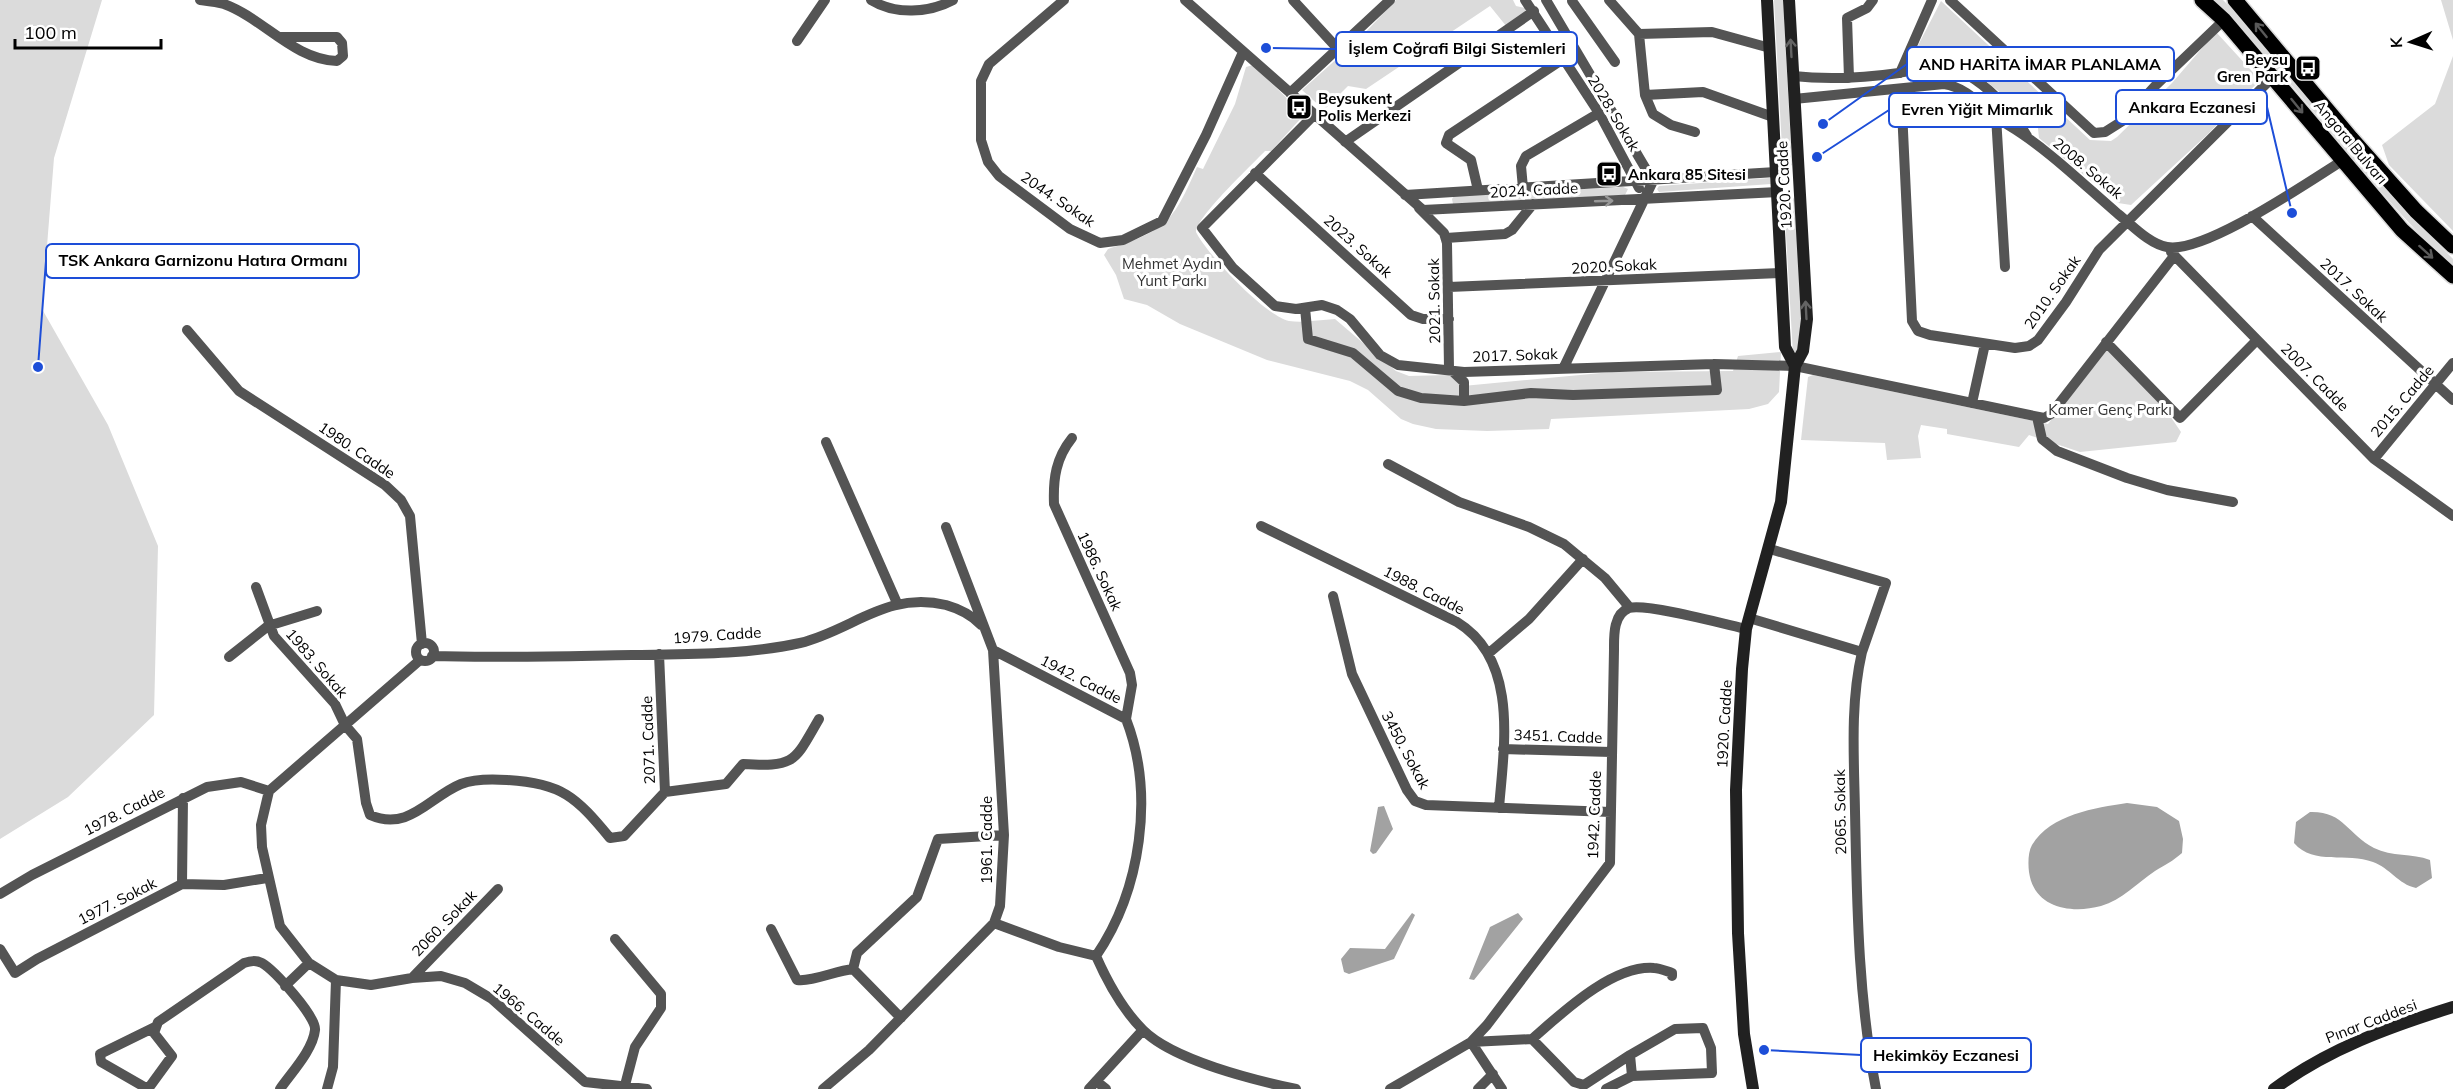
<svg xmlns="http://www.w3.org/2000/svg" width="2453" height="1089" font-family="Mulish,sans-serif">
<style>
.green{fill:#dbdbdb}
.water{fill:#a2a2a2}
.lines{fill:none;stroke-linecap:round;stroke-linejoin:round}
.primary-casing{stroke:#dbdbdb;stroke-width:18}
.street{stroke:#545454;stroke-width:10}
.secondary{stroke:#212121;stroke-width:12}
.primary{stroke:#000;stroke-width:15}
.oneway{stroke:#595959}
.oneway2{stroke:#646464}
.oneway3{stroke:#989898}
.labels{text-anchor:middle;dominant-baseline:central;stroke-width:6;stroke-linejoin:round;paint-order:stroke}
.poi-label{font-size:15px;font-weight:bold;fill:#000;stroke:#fff;text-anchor:start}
.street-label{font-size:15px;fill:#000;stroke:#fff}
.park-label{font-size:15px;fill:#323232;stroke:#fff}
.leader{fill:none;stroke:#1d4ed8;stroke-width:2}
.callout-dot{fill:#1d4ed8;stroke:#fff;stroke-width:2}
.callout{fill:#fff;stroke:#1d4ed8;stroke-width:2}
.callout-label{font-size:16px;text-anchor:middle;font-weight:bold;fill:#000}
</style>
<rect width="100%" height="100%" fill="#fff"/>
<!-- green -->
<path class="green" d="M0,0H102L54,158L42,309L108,425L158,546L154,715L68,797L0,839Z
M1396,0H1513L1516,6L1525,8L1531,16L1511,32L1490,6L1366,89L1348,86L1324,110L1302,90L1360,38Z
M1774,0H1783L1792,165L1786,168L1783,167Z
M2213,0H2223L2239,16L2375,179L2453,259V268C2366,185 2299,84 2213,0Z
M2441,0H2453V40Z
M1941,1L2090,140L2111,141L2117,137L2172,83L2216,32L2260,80L2208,134L2131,205L2118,203L2039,138L2037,119L2028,115L1966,65L1955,60L1910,61Z
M2453,56V231L2389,165L2382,145L2435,104Z
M1253,65L1304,115L1271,151H1265C1252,165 1197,216 1196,232C1206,253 1265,316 1289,321C1303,323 1320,320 1335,319L1396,371L1409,376L1449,375L1463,386L1612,372L1733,371L1738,356L1781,352L1779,392L1768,404L1749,409L1551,419L1549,429L1487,431L1436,429L1413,424L1401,419L1368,390L1350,381L1267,360L1180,324L1147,305L1124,299L1116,275L1104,255L1108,249C1166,231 1173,222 1197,167L1203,169L1235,104L1246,67Z
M1770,178L1771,184L1659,192L1657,189L1659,186Z
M1623,187L1628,189L1625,195L1453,204L1452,199L1454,196Z
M1788,195L1792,196L1795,200L1803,313L1798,354H1793L1784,201Z
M2107,350L2114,354L2168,413L2181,432L2176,442L2080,452L2029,435L2019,447L1947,434V429L1921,425L1918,436L1921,458L1887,460L1885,443L1801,440L1808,377L1813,375L2048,424Z"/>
<!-- water -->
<path class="water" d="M2127,803L2157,807L2179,821L2183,839L2182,853C2173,861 2165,865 2155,871C2137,883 2122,900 2101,906C2071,914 2034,908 2029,872C2028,864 2028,852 2032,845C2051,814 2095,808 2127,803Z
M1384,806L1393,829L1376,853L1373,854L1370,851L1378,807Z
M2310,812C2344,811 2347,834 2374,848C2392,857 2412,853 2430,860L2432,878L2416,888C2398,884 2390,868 2373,862C2347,852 2314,866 2294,843L2296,822Z
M1412,913L1415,915L1394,959L1349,974L1344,972L1341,959L1350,948L1385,949Z
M1518,913L1523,919L1474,980L1469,979L1490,927Z"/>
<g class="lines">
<!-- primary casing -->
<g class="primary-casing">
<path id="primary" d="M2202,0L2224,20L2402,230L2453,276
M2235,0L2351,138L2416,211L2453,246"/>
</g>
<!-- street -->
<path class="street" d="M200,0C208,1 217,2 224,4C263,18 294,60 337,61L343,56L342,43L337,37H279
M871,0C895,15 929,13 953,0
M1064,0L989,64L981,81V140L988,162L999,176L1070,229L1100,243L1123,240L1162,221L1206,135L1243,52
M1185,0L1423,210L1778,192
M1293,0L1338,49
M1525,0L1599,113L1639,188
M1546,0L1653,181L1564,367
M1609,0L1639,34L1645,95L1653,114L1671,125L1695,132
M1950,0L2094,133L2105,132L2124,120L2155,86L2224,20
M1572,1L1615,62
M1639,34L1712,32L1770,48
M797,41L825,0
M1900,73L1932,0
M1793,76C1828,80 1864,78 1899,73C1911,71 1924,66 1936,66C1970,64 2012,109 2027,136
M1849,78L1847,18L1867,8L1873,0
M1901,89L1912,321L1918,331L1930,335L2015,348L2029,346L2038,340L2066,302L2099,250L2273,77
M1290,93L1390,0
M1645,95L1703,92L1773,117
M1794,99L1944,84C1970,88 1986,112 2008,125C2048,149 2083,184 2118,214C2132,225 2149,244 2167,247C2204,254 2308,182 2342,161
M1314,115L1202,228L1233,268L1275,306L1296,309L1322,305L1337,310L1350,319L1380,355L1398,365L1464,372L1714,364L1795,366L2044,418L2051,414L2174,256
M1996,116L2005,267
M1345,142L1534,11
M1255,173L1411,315L1423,319H1449
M1523,188L1521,166L1526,156L1599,113
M1478,190L1471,160L1446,143L1449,135L1563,59
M1405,195L1776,172
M1419,208L1444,233L1447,243L1449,368L1464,382V401
M2252,216L2453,400
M1446,238L1505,234L1512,230L1533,204
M2171,252L2374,459L2453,516
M1449,287L1781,273
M1305,308L1308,339L1353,353L1398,391L1421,398L1464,401L1531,393L1573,395L1717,390L1714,364
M187,330L239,391L385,485L401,500L410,516L422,644
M2106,342L2180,418L2257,340
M1972,403L1985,344
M2037,417L2042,439L2057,451L2127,478L2167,490L2233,502
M1072,438C1056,458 1053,478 1054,504L1130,673L1132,685L1126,719
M826,442L897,603
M2374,459L2453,363
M1388,464L1459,502L1529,527L1564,544L1605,578L1630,608
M1261,526L1457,622C1519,660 1504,746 1499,808
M1770,549L1886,583L1862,652
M256,587L274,636L335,704L345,725L357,739L366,803L370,815C409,832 429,797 461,784C474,779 493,779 507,780C562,783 576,797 610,838L624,836L665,792L659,654
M1333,596L1352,674L1407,790L1415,801L1426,805L1611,812
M1749,618L1862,652C1850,704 1854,758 1855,811C1857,905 1858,997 1876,1089
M416 652a9 9 0 1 1 18 0a9 9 0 1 1-18 0Z
M993,650L1126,719C1155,794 1141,890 1096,956
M1489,653L1529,619L1583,559
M432,656C499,658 566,656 632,655C687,654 746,655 800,643C853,630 886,591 946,605C960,609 971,614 981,625
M229,657L268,626L317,611
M420,660L269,791L261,825L262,847L280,926L309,963L336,980L371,985L412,978L441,976L465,983L492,999L585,1082L647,1089
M1503,749L1611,752
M665,792L726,784L743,764C796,767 794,762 819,719
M182,884L183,798
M0,894L32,875L207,787L241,782L269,791
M994,923L1059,947L1096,956
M771,929L797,980C812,982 835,971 853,969
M615,939L661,994V1008L635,1047L624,1089
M0,949L15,973L37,959L182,884L224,885L267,878
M1096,956C1107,981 1123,1010 1143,1030C1173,1060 1254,1080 1296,1089
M412,978L498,889
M285,986L309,963
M901,1018L853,969L857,953L917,897L938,839L1004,835
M1532,1039C1562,1013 1612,965 1654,968C1659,968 1666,971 1672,973V976
M1471,1042L1532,1039L1574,1082L1584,1085L1630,1055L1632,1076
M1471,1042L1502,1089
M1096,1081L1106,1089
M148,1089L172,1056L154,1033L158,1022L244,963C251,961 255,960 262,963C274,970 317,1017 315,1030C313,1050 291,1073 280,1089
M148,1089L101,1062L100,1054L155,1027
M327,1089L333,1067L336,980
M823,1089L869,1050L994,923L1000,906L1004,835L993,650L946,527
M1089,1089L1143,1030
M1390,1089L1471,1042L1487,1025L1610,863L1614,650C1614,636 1613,614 1629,608C1647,603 1724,624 1746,629
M1478,1089L1493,1074
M1606,1089L1632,1076L1712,1073L1711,1048L1703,1028L1675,1029L1630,1055"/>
<!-- secondary -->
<path class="secondary" d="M1767,0L1785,347L1795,366
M1753,1089L1744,1034L1738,933L1736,790L1742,669L1746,629L1781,502L1795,366L1803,351L1807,319L1789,0
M2274,1089C2328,1049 2389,1027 2453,1007"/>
<!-- primary -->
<use href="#primary" class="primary"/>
</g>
<!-- one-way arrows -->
<defs><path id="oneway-shaft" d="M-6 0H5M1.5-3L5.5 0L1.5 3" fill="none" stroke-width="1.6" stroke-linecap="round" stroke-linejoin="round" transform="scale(1.5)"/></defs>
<g class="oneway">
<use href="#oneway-shaft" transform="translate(2261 30) rotate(-129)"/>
<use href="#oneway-shaft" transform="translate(2297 106) rotate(51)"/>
<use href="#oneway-shaft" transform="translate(2426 252) rotate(42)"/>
</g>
<g class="oneway2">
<use href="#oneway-shaft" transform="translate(1791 48) rotate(-93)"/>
<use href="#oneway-shaft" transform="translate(1806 310) rotate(-93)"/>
</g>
<use class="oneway3" href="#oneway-shaft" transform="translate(1604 201) rotate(-2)"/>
<!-- icons -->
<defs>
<g id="bus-square" transform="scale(1.35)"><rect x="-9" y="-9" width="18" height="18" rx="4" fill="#000" stroke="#fff"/><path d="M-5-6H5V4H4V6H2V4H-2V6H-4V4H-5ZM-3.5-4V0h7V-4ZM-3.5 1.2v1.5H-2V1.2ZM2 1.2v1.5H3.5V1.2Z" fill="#fff"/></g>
</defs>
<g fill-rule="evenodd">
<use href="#bus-square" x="2308" y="68"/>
<use href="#bus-square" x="1299" y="107"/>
<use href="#bus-square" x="1609" y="174"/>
</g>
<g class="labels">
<!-- poi labels -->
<g class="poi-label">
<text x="2288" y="59" text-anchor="end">Beysu<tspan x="2288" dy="17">Gren Park</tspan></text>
<text x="1318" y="98">Beysukent<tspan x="1318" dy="17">Polis Merkezi</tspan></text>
<text x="1628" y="174">Ankara 85 Sitesi</text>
</g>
<!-- street labels -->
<g class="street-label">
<text transform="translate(1614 113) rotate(59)">2028. Sokak</text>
<text transform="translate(2351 142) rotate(50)">Angora Bulvarı</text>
<text transform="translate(2088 168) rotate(40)">2008. Sokak</text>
<text transform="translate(1784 185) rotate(-93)">1920. Cadde</text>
<text transform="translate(1534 190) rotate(-3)">2024. Cadde</text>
<text transform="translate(1058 199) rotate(34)">2044. Sokak</text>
<text transform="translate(1358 246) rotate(42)">2023. Sokak</text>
<text transform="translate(1614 266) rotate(-3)">2020. Sokak</text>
<text transform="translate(2354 290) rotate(43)">2017. Sokak</text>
<text transform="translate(2052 292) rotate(-55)">2010. Sokak</text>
<text transform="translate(1434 301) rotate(-91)">2021. Sokak</text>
<text transform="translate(1515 355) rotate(-2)">2017. Sokak</text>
<text transform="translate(2315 377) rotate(45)">2007. Cadde</text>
<text transform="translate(2402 401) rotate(-50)">2015. Cadde</text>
<text transform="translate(357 450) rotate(34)">1980. Cadde</text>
<text transform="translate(1100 571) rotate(65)">1986. Sokak</text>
<text transform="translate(1424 590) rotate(27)">1988. Cadde</text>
<text transform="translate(717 635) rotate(-4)">1979. Cadde</text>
<text transform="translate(317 663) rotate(49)">1983. Sokak</text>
<text transform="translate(1081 679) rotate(27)">1942. Cadde</text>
<text transform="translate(1724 724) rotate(-87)">1920. Cadde</text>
<text transform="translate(1558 736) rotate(2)">3451. Cadde</text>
<text transform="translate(648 740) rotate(-92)">2071. Cadde</text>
<text transform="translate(1406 750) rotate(62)">3450. Sokak</text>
<text transform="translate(124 811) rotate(-27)">1978. Cadde</text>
<text transform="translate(1840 812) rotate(-91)">2065. Sokak</text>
<text transform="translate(1594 815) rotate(-88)">1942. Cadde</text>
<text transform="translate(986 840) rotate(-90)">1961. Cadde</text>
<text transform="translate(117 901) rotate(-27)">1977. Sokak</text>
<text transform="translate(444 923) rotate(-46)">2060. Sokak</text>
<text transform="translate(529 1014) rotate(40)">1966. Cadde</text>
<text transform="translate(2371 1021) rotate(-21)">Pınar Caddesi</text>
</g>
<!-- park labels -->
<g class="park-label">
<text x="1172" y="263">Mehmet Aydın<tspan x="1172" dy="17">Yunt Parkı</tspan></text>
<text x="2110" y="409">Kamer Genç Parkı</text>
</g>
</g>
<!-- callouts -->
<path class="leader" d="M1266 48L1336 49M1823 124L1907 64M2292 213L2267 107M1817 157L1889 110M38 367L46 261M1764 1050L1861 1055"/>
<g class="callout-dot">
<circle cx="1266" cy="48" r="6"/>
<circle cx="1823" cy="124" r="6"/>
<circle cx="2292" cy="213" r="6"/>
<circle cx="1817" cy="157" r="6"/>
<circle cx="38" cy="367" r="6"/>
<circle cx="1764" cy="1050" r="6"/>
</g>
<g class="callout">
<rect x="1336" y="32" width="241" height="34" rx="6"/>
<rect x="1907" y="47" width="267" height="34" rx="6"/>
<rect x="2116" y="90" width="151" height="34" rx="6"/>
<rect x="1889" y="93" width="176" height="34" rx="6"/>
<rect x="46" y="244" width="313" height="34" rx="6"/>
<rect x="1861" y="1038" width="170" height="34" rx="6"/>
</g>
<g class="callout-label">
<text x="1457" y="54">İşlem Coğrafi Bilgi Sistemleri</text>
<text x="2040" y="70">AND HARİTA İMAR PLANLAMA</text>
<text x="2192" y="113">Ankara Eczanesi</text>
<text x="1977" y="115">Evren Yiğit Mimarlık</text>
<text x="203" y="266">TSK Ankara Garnizonu Hatıra Ormanı</text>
<text x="1946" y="1061">Hekimköy Eczanesi</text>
</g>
<!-- north arrow -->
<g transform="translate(2411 42) rotate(267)" stroke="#ffffff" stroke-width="4.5" paint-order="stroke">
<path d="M0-4.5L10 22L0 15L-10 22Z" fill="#000000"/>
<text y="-9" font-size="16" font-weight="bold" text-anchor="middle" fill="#000000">K</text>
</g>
<!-- scale -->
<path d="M15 39v9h146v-9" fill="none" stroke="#000000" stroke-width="3"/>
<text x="24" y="39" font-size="18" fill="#000000" stroke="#ffffff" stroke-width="4.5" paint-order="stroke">100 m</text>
</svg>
